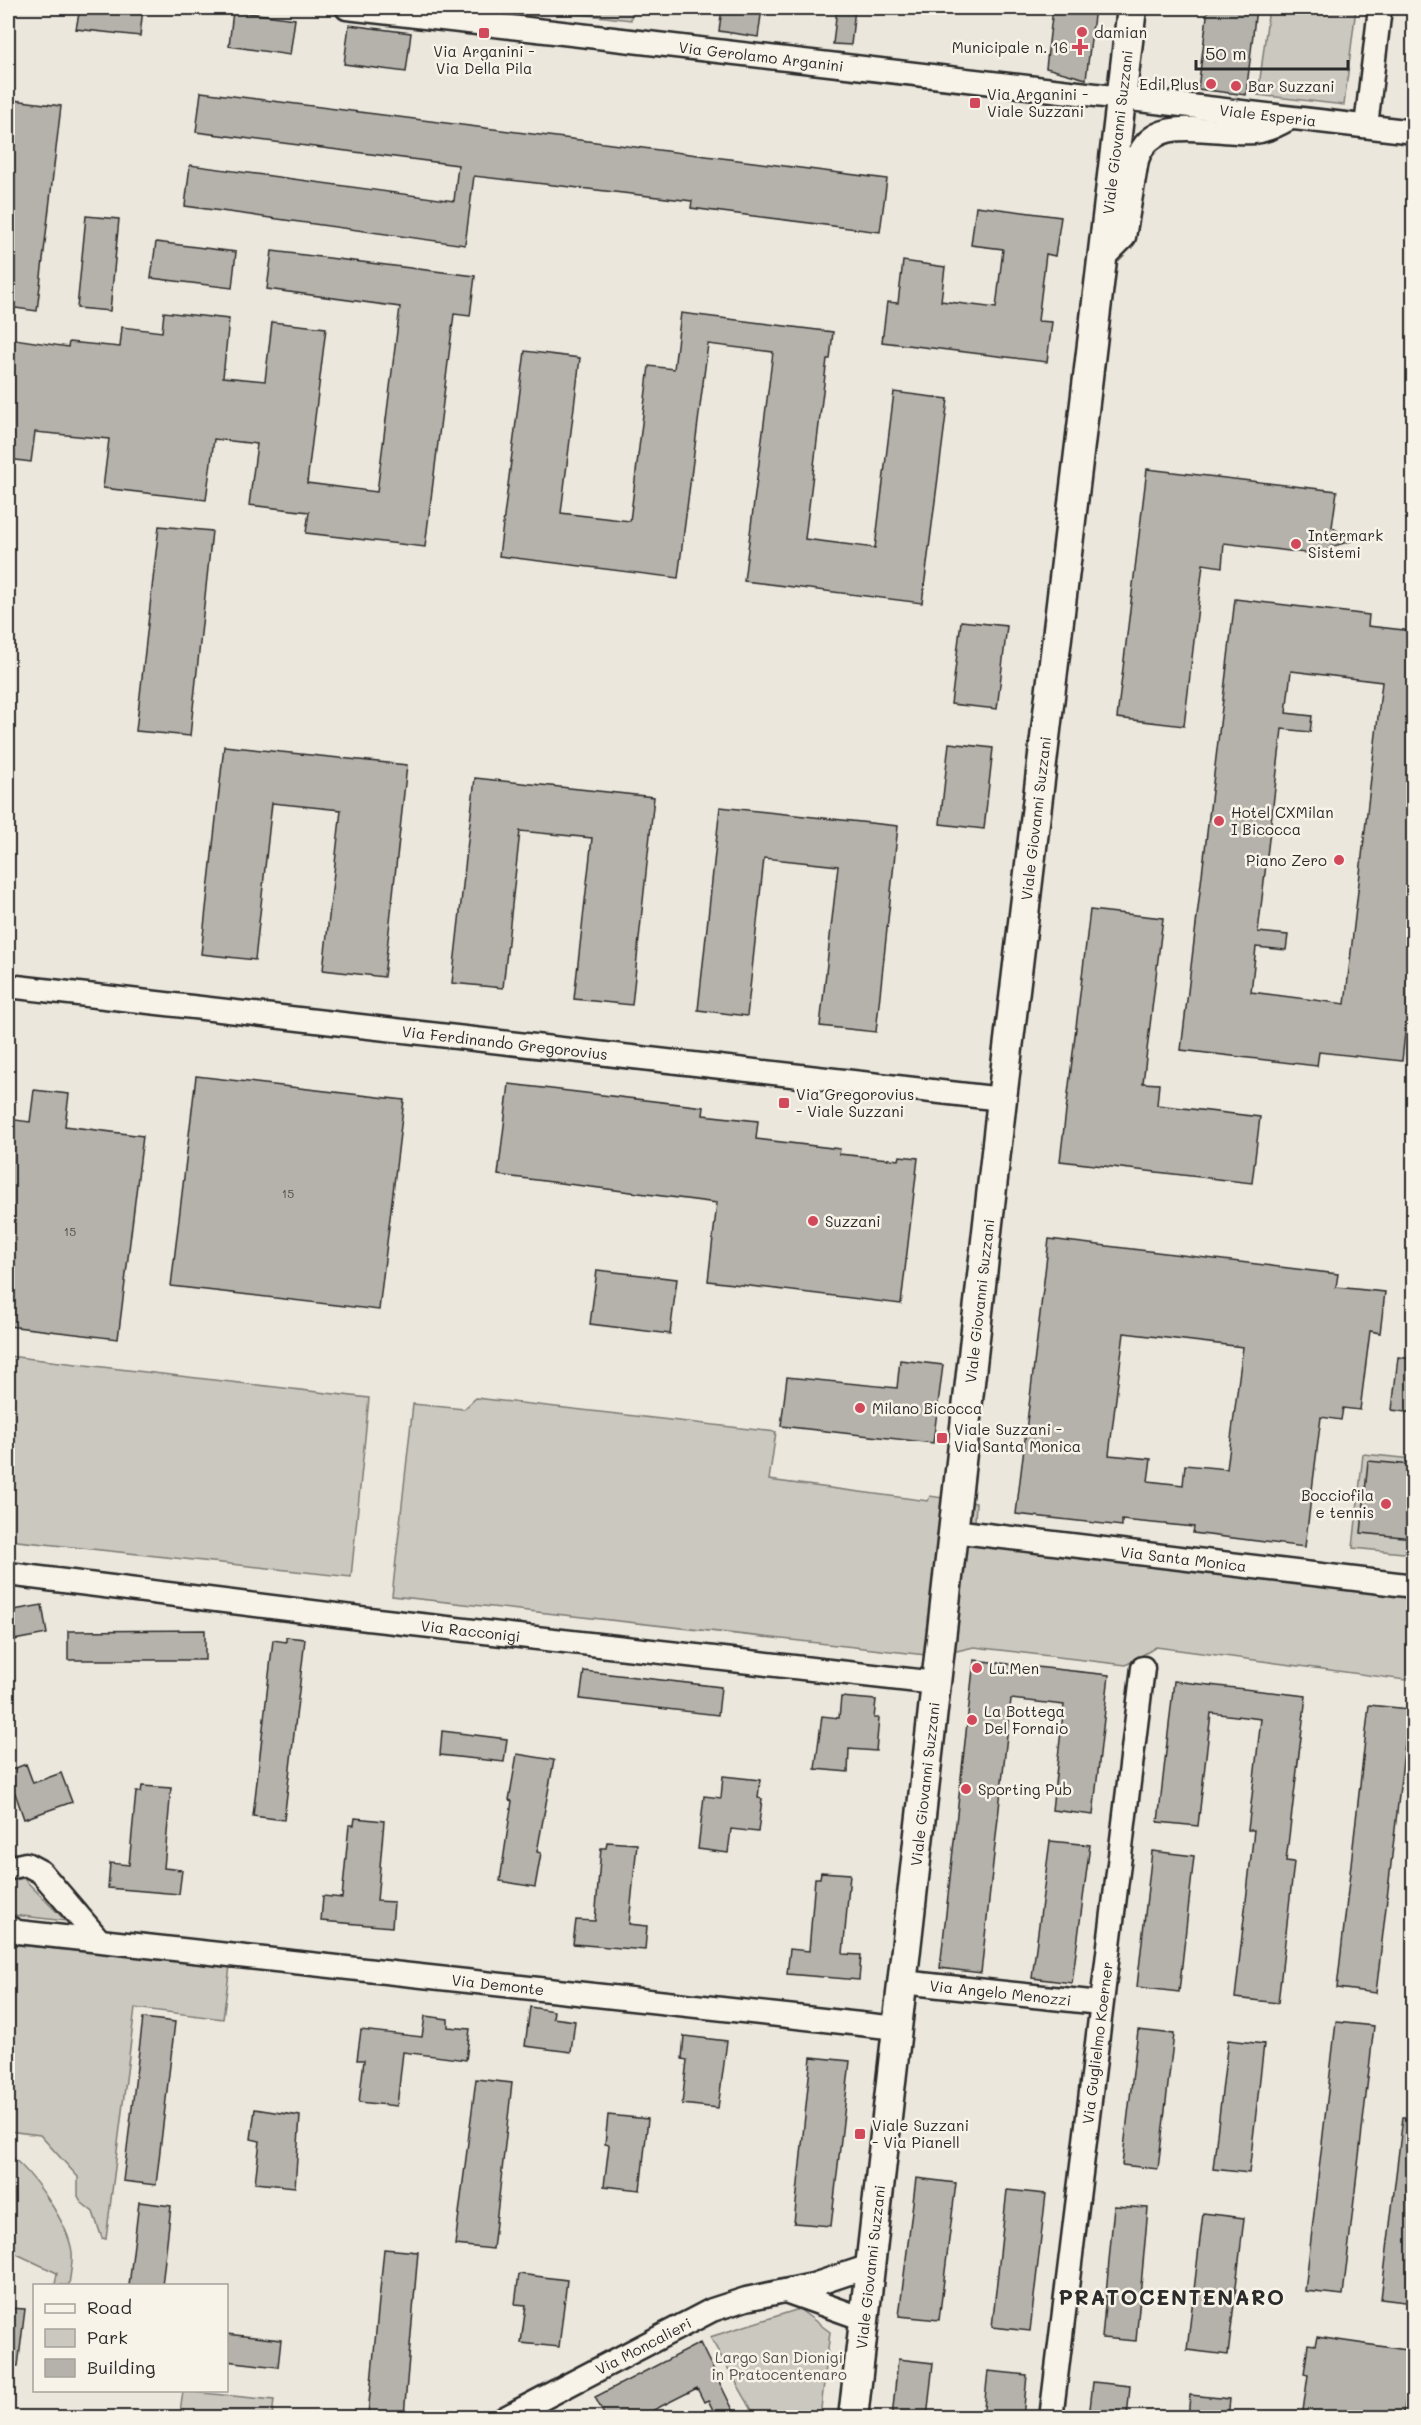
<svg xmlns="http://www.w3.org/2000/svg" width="1421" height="2425" font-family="Mali,sans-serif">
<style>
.green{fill:#cbc8bf;stroke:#7b7a75;stroke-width:1.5}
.building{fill:#b5b2ab;stroke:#2b2b2b;stroke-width:1.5;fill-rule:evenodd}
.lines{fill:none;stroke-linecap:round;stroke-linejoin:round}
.minor-casing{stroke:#2b2b2b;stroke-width:27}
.tertiary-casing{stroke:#2b2b2b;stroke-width:33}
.minor{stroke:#f7f3e8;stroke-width:22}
.tertiary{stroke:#f7f3e8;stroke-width:28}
.poi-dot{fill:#d1495b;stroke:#f7f3e8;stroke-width:2}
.labels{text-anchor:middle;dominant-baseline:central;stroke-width:5;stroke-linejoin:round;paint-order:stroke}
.number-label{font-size:12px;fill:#4e4d4b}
.poi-label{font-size:15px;fill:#2b2b2b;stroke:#f7f3e8;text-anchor:start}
.street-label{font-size:15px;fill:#2b2b2b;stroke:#f7f3e8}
.park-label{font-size:15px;fill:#535250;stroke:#f7f3e8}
.district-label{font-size:21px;font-weight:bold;letter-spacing:1.5px;fill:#2b2b2b;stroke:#f7f3e8}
</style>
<rect width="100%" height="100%" fill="#ebe7dd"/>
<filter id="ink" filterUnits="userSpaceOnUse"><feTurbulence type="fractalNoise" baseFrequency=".0167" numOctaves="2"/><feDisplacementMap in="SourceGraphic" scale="12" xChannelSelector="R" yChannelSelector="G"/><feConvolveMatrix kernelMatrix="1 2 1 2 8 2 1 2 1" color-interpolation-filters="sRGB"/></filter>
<g filter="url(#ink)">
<!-- green -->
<path class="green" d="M527,8H632L631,20Z
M1269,8H1356L1344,105L1258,95Z
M8,1356L369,1398L351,1577L8,1540Z
M476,1398L776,1432L769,1480L928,1501L930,1496L976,1503L975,1521L1413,1590V1681L1156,1647L1126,1665L974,1647L935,1656L392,1596L413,1404L464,1409Z
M1363,1454L1413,1459V1554L1353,1548Z
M23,1878L66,1921L13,1915L8,1910V1882Z
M8,1944L230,1966L223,2019L135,2008L106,2239L102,2238L93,2212L82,2203L78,2196V2177L40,2135L8,2131Z
M8,2154C32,2171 68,2223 72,2252C73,2263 70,2275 69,2285H55L57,2273L8,2250Z
M799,2309L830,2332L820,2417H756L710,2337Z
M183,2391L274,2400L272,2417L217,2418L180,2413Z"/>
<!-- building -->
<path class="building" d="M80,8H143L140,36L76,29Z
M722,8H762L758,37L719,31Z
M837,8H855L851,45L833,44Z
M1053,8H1095L1086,79L1046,68Z
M1208,8H1256L1246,95L1198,89Z
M233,11L295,19L290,55L229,46Z
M349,25L411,33L406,72L344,64Z
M201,92L887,179L880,232L691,208L692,201L474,176L465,245L185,206L190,165L454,201L458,165L196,132Z
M13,100L61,106L37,311L8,307V146Z
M976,206L1061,217L1055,256L1046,254L1038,321L1052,322L1047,362L882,342L887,302L898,303L903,261L945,267L941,301L996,308L1003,249L971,245Z
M86,216L119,219L110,311L77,308Z
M156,242L236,252L232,288L151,278Z
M272,251L475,276L470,316L454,314L425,547L306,533L309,512L249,505L257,444L214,439L206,500L103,488L109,439L35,432L31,462L8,459V338L68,347L69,342L120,347L122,327L162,332L164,312L229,319L223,377L265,381L272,322L326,328L307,483L377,492L400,307L267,289Z
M681,313L833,332L830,359H827L805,539L875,548L894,392L948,399L922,603L744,581L773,352L708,344L678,578L499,556L525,351L580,358L561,513L630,521L649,366L674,369Z
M1147,469L1337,491L1332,527L1352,541L1330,547L1329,556L1224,543L1222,567L1203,564L1184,726L1117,718Z
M159,526L212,531L190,736L136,731Z
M1235,599L1369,615L1368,626L1413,631V955L1410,987L1413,988V1015L1407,1014L1402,1061L1319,1052L1317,1066L1181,1050ZM1291,671L1382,682L1345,1004L1251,992L1256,947L1286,950L1288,935L1258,932L1282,729L1310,732L1312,716L1286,713Z
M961,621L1007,626L997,709L951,704Z
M949,743L993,748L984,829L940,824Z
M224,746L407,765L384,977L323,970L341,810L272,803L255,960L201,954Z
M475,778L654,797L632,1005L574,999L592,838L520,831L503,988L452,983Z
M720,807L898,826L876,1032L820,1026L838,866L764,858L747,1016L698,1010Z
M1090,910L1163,918L1143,1083L1159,1084L1157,1105L1260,1117L1252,1183L1060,1161Z
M196,1076L404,1100L379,1310L171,1286Z
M509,1084L704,1107L703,1115L758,1121L756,1139L840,1149L839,1154L899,1160L900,1156L918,1158L901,1304L708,1281L717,1203L498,1175Z
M34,1090L69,1094L65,1126L143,1136L118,1339L8,1326V1119L30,1122Z
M1049,1239L1338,1274L1336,1287L1385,1292L1380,1333L1370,1331L1360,1410L1343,1408L1341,1420L1321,1417L1305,1547L1193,1533L1194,1527L1122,1520V1526L1016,1514ZM1124,1333L1243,1347L1227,1469L1185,1465L1183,1485L1148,1481L1151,1459L1109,1455Z
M597,1270L677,1279L670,1334L590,1324Z
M1398,1357L1413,1359V1413L1392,1410Z
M900,1360L943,1365L933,1443L781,1426L787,1377L897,1388Z
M1368,1461L1413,1465V1538L1361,1533Z
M42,1605L47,1634L8,1641V1611Z
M205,1630V1660H68V1631Z
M286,1637L305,1639L284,1820L253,1816L273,1640L286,1642Z
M974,1660L1109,1675L1093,1815L1052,1810L1064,1705L1011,1699L981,1973L940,1968Z
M584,1671L721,1687L718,1715L580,1699Z
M1174,1681L1306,1696L1286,1861L1294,1862L1278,2003L1235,1998L1254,1830H1248L1261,1719L1211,1713L1198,1826L1158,1822Z
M841,1697L876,1700L874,1718H879L876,1751L849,1749L848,1772L815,1769L822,1716L839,1718Z
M1369,1705L1409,1709L1376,1993L1337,1988Z
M442,1731L507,1739L504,1762L440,1755Z
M517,1754L554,1760L537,1852L541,1853L535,1887L500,1881L512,1801L509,1800Z
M26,1764L33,1783L61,1773L72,1802L24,1819L15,1793L8,1796V1771Z
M723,1776L760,1780L758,1798L762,1799L758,1832L731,1829L728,1853L698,1849L704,1796L721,1798Z
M142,1786L171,1788L164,1868L182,1870L179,1894L108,1888L110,1863L129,1865L136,1792H141Z
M355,1818L384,1821L377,1901L394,1902L392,1927L321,1921L323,1896L342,1898L349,1825H354Z
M1050,1841L1090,1845L1072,1983L1032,1978Z
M607,1842L637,1844L629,1924L647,1926L645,1950L573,1944L576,1920L595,1921L601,1848H606Z
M1152,1851L1194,1856L1179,1992L1137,1987Z
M821,1872L850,1874L843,1954L861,1955L859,1980L787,1974L790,1949L809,1951L815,1878H820Z
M530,2007L554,2011L553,2018L575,2021L571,2052L525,2046Z
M425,2016L448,2019V2027L470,2029L466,2060L403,2052L397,2106L359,2102L364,2060H357L361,2030L422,2037Z
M143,2018L175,2022L156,2185L123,2181Z
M1336,2022L1374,2026L1343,2295L1305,2291Z
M1138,2030L1174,2034L1158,2169L1122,2165Z
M684,2036L727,2041L718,2108L682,2104L687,2060L682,2059Z
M1228,2040L1264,2044L1249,2173L1213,2169Z
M811,2057L850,2061L831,2226L794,2223Z
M476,2079L512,2083L493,2249L455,2245Z
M255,2109L300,2116L295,2187L255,2183L260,2141L251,2139Z
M608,2115L648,2119L640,2190L604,2186L609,2145L605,2144Z
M1403,2117H1413V2303L1381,2299Z
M916,2178L956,2183L939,2320L899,2316Z
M1007,2190L1046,2194L1030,2331L992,2327Z
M139,2202L171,2206L162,2286H129Z
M1114,2206L1148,2208L1136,2341L1102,2338Z
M1203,2213L1244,2218L1228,2355L1187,2350Z
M384,2249L418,2252L404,2416L368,2414Z
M519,2274L567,2280L559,2347L521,2343L526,2305L515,2304Z
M8,2308L25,2309L18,2366H8Z
M226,2334L281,2340L278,2367L226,2361Z
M1317,2337L1413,2351L1403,2418H1302L1308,2375L1304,2374L1308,2344L1315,2345Z
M700,2343L737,2418H717L708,2400L704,2402L697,2388L638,2418H606L595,2397Z
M898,2359L933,2363L927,2418H892Z
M988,2371L1027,2375L1023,2418H983Z
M1093,2382L1130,2386L1127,2418H1089Z
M1190,2395L1230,2399L1228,2418H1188Z"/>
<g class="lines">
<!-- minor casing -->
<g class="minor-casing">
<g id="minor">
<path id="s1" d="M347,8L1414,132"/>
<path d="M1366,126L1380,8"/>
<path d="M1103,258L1124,237L1137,160C1153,110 1216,136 1254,132C1267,131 1278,124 1289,119"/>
<path id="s2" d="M8,986L1002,1099"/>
<path id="s3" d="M953,1531L1414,1586"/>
<path id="s4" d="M8,1574L368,1619L936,1683"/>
<path d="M8,1868L26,1864L41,1872L99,1940"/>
<path id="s5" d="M8,1927L18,1932L897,2028"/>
<path id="s6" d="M902,1982L1100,2003"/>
<path d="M788,2292L864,2319"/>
<path id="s7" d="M505,2418L712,2310L746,2299L813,2285L870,2266"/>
<path id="s8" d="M1051,2418L1143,1668"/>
</g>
</g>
<!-- tertiary casing -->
<g class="tertiary-casing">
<g id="tertiary">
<path id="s9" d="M853,2418L1002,1099L1132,8"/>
</g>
</g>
<!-- minor -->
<use href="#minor" class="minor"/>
<!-- tertiary -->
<use href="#tertiary" class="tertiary"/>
</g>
</g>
<!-- markers -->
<g class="poi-dot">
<circle cx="1082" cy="32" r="6"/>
<rect x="478" y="27" width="12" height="12" rx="3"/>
<path d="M1077 38h6v6h6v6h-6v6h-6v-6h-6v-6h6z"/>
<circle cx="1211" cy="84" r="6"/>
<circle cx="1236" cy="86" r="6"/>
<rect x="969" y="97" width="12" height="12" rx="3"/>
<circle cx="1296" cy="544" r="6"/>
<circle cx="1219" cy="821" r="6"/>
<circle cx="1339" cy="860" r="6"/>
<rect x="778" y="1097" width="12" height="12" rx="3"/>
<circle cx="813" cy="1221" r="6"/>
<circle cx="860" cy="1408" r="6"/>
<rect x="936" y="1432" width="12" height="12" rx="3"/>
<circle cx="1386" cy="1504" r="6"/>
<circle cx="977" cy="1668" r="6"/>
<circle cx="972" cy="1720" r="6"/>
<circle cx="966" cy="1789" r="6"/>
<rect x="854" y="2128" width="12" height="12" rx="3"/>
</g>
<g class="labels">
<!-- number labels -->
<g class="number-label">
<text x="288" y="1193">15</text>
<text x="70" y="1231">15</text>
</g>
<!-- poi labels -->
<g class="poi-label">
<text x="1094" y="32">damian</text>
<text x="1068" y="47" text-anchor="end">Municipale n. 16</text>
<text x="484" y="51" text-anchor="middle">Via Arganini -<tspan x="484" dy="17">Via Della Pila</tspan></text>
<text x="1199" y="84" text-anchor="end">Edil Plus</text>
<text x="1248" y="86">Bar Suzzani</text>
<text x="987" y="94">Via Arganini -<tspan x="987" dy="17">Viale Suzzani</tspan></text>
<text x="1308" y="535">Intermark<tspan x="1308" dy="17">Sistemi</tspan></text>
<text x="1231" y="812">Hotel CXMilan<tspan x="1231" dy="17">I Bicocca</tspan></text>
<text x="1327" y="860" text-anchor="end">Piano Zero</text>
<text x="796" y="1094">Via Gregorovius<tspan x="796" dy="17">- Viale Suzzani</tspan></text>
<text x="825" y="1221">Suzzani</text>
<text x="872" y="1408">Milano Bicocca</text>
<text x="954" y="1429">Viale Suzzani -<tspan x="954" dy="17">Via Santa Monica</tspan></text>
<text x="1374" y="1495" text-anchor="end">Bocciofila<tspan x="1374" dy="17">e tennis</tspan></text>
<text x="989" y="1668">Lu.Men</text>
<text x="984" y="1711">La Bottega<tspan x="984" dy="17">Del Fornaio</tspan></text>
<text x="978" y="1789">Sporting Pub</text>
<text x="872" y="2125">Viale Suzzani<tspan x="872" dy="17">- Via Pianell</tspan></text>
</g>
<!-- street labels -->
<g class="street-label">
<text stroke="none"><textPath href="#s1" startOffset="417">Via Gerolamo Arganini</textPath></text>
<text stroke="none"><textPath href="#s1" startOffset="927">Viale Esperia</textPath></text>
<text stroke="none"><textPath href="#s9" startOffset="2301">Viale Giovanni Suzzani</textPath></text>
<text stroke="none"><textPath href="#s9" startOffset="1610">Viale Giovanni Suzzani</textPath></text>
<text stroke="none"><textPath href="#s2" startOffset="500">Via Ferdinando Gregorovius</textPath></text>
<text stroke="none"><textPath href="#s9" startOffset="1124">Viale Giovanni Suzzani</textPath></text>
<text stroke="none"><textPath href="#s3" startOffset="232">Via Santa Monica</textPath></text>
<text stroke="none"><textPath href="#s4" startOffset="466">Via Racconigi</textPath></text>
<text stroke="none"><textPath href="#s9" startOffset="638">Viale Giovanni Suzzani</textPath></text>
<text stroke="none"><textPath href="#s5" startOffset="494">Via Demonte</textPath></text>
<text stroke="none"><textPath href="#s6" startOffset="99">Via Angelo Menozzi</textPath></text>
<text stroke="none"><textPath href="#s8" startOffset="378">Via Guglielmo Koerner</textPath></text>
<text stroke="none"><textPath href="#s9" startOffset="152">Viale Giovanni Suzzani</textPath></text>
<text stroke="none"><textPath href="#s7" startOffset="156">Via Moncalieri</textPath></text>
</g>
<!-- park labels -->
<g class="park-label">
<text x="779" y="2357">Largo San Dionigi<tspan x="779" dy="17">in Pratocentenaro</tspan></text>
</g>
<!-- district labels -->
<g class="district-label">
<text x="1172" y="2296">PRATOCENTENARO</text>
</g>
</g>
<!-- margin -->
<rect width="1421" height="2425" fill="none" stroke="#f7f3e8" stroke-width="30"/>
<rect x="15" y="15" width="1391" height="2395" fill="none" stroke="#2b2b2b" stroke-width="2" filter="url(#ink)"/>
<!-- legend -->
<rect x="33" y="2284" width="195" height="108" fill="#f7f3e8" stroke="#a5a39c" stroke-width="1.5"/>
<rect x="45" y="2304" width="30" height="9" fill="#f7f3e8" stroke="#a5a39c" stroke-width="1.5"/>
<text x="87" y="2314" font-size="18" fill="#2b2b2b">Road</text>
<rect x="45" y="2329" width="30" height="18" fill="#cbc8bf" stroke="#a5a39c" stroke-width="1.5"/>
<text x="87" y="2344" font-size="18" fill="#2b2b2b">Park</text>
<rect x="45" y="2359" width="30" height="18" fill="#b5b2ab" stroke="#a5a39c" stroke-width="1.5"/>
<text x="87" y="2374" font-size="18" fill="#2b2b2b">Building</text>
<!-- scale -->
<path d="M1196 60v9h152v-9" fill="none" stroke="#2b2b2b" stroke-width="3"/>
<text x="1205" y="60" font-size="18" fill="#2b2b2b" stroke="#f7f3e8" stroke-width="4.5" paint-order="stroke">50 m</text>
</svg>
